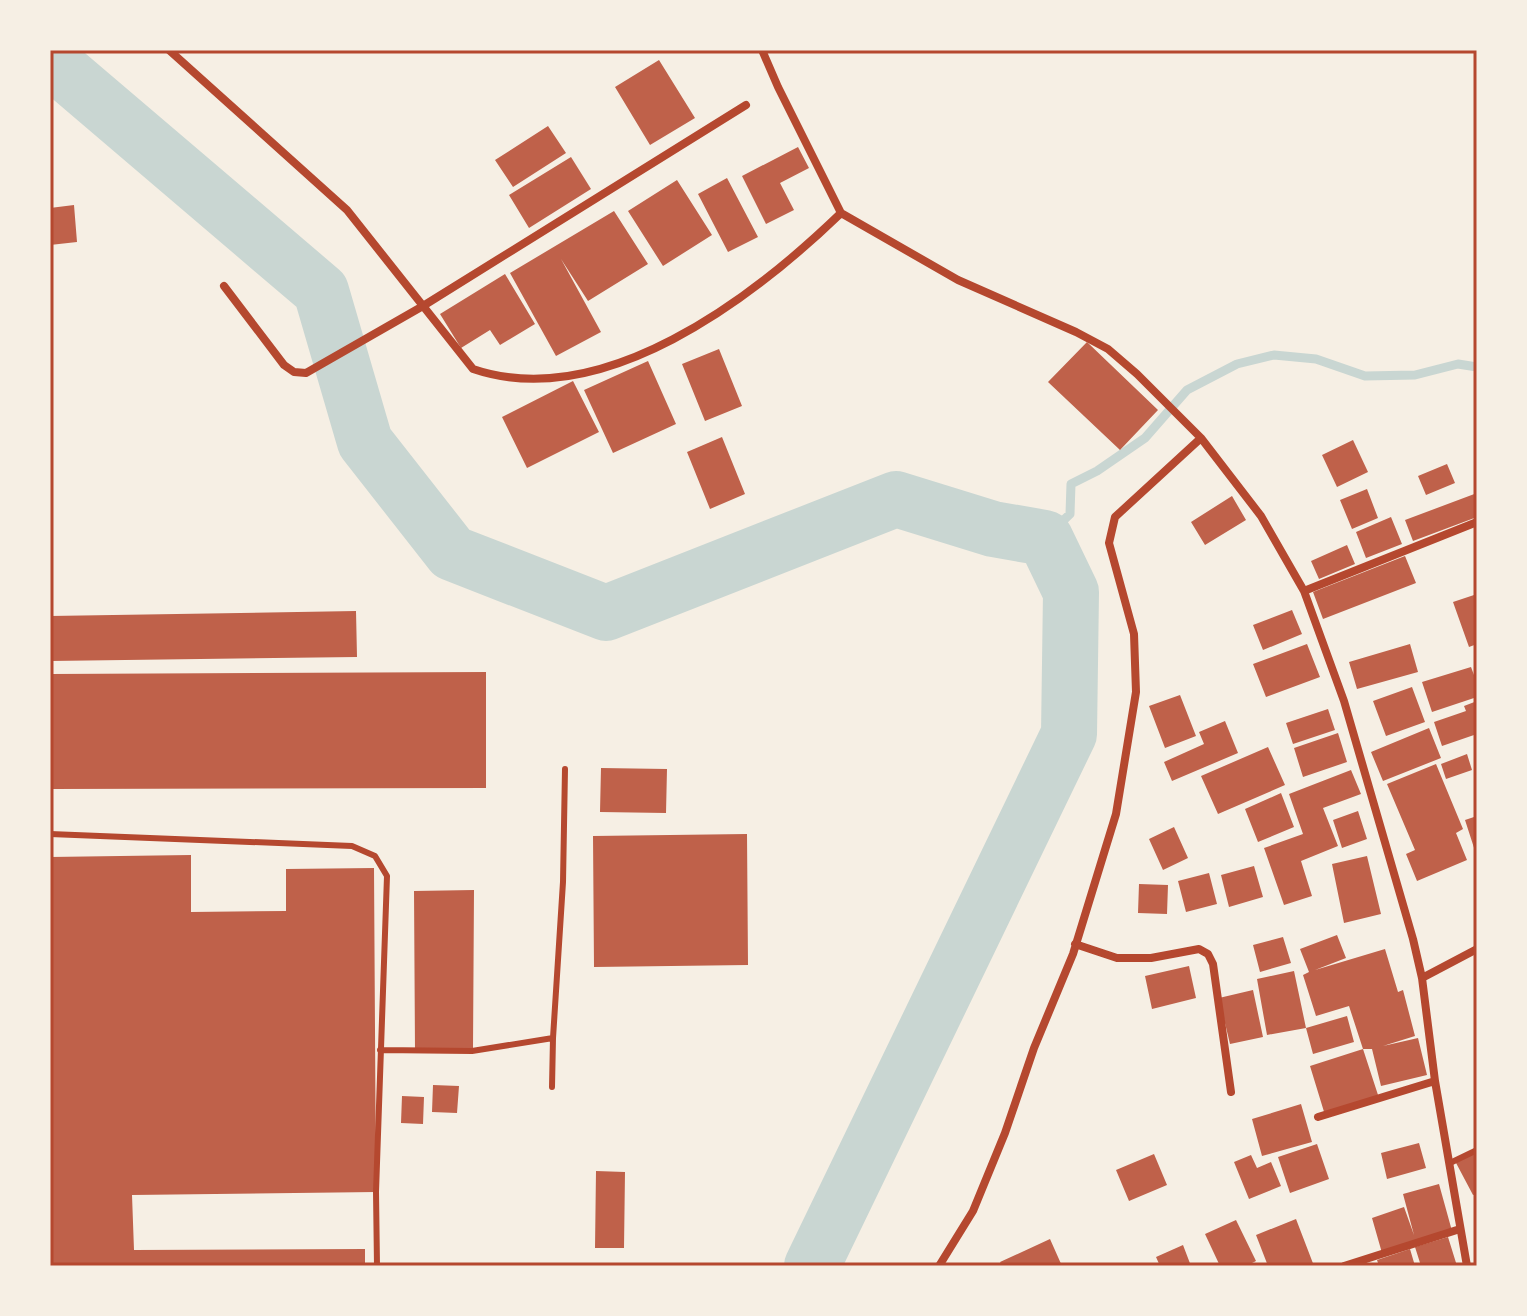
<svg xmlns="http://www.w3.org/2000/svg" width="1527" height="1316" font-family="'Archivo Narrow',sans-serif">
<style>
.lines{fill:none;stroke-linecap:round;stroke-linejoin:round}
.stream{stroke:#c9d6d2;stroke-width:9}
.river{stroke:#c9d6d2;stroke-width:56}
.building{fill:#bf614a}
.service{stroke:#b5482f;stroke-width:6}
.minor{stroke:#b5482f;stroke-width:8}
.neatline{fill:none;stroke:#b5482f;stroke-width:3}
</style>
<rect width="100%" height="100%" fill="#f6efe4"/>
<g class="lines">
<!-- stream -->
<path class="stream" d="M1045,538L1070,514L1071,484L1097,471L1145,438L1187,390L1237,364L1274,355L1316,359L1365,376L1415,375L1458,364L1477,367"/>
<!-- river -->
<path class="river" d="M50,60L321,291L365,442L452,553L606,613L896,499L993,529L1045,538L1071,592L1069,734L812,1266"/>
</g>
<!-- building -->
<path class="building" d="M659,60L695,118L650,145L615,87Z
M548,126L566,153L513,187L495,160Z
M798,147L809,168L780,183L794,210L766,224L742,176Z
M571,157L591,189L529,228L509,195Z
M727,178L758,237L728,252L698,194Z
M677,180L712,235L663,266L628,211Z
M74,205L77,242L50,245V208Z
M614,211L648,264L588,301L561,259L601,332L556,356L510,273Z
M505,274L535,324L500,345L490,330L461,348L440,314Z
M1087,342L1158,410L1120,450L1048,382Z
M719,349L742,406L705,421L682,364Z
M648,361L676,424L613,453L584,390Z
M573,381L599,432L527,468L502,417Z
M722,437L745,494L710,509L687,452Z
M1353,440L1368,472L1337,487L1322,455Z
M1447,464L1455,483L1426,495L1418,476Z
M1367,489L1378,518L1352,529L1340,500Z
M1477,493V517L1413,541L1405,520Z
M1232,496L1246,520L1205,545L1191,522Z
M1391,517L1402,544L1366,558L1356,532Z
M1347,545L1355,564L1319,579L1311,561Z
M1405,556L1416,583L1323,619L1313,592Z
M1477,594V644L1469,647L1453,602Z
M1292,610L1302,634L1263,650L1253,625Z
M356,611L357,657L50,661V616Z
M1307,644L1320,677L1266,697L1253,664Z
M1410,644L1418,672L1357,689L1349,662Z
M1471,667L1477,683V697L1432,712L1422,682Z
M486,672V788L50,789V674Z
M1412,687L1425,722L1386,736L1373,701Z
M1180,695L1196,736L1165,748L1149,706Z
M1477,701V742L1474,735L1442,746L1434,722L1466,711L1464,706Z
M1328,709L1335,730L1293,744L1286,723Z
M1225,721L1238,753L1172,781L1164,762L1204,744L1199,732Z
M1429,728L1441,758L1383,781L1371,752Z
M1338,733L1347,762L1303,777L1294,748Z
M1268,747L1285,785L1218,814L1201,776Z
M1467,754L1472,770L1446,779L1441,764Z
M1436,764L1463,829L1456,833L1467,860L1417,881L1406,854L1415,850L1387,784Z
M601,768L667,769L666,813L600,812Z
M1351,770L1361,794L1323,808L1338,846L1301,861L1312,896L1284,905L1264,848L1303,834L1289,794Z
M1281,793L1294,827L1258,842L1245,809Z
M1358,811L1367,839L1342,848L1333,820Z
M1477,816V854H1476L1465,820Z
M1174,827L1188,858L1163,870L1149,839Z
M747,834L748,965L594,967L593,836Z
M191,855V912L286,911V869L374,868L376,1192L132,1195L134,1250L365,1249V1266H50V857Z
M1367,856L1381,914L1344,923L1332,864Z
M1254,866L1263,897L1229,907L1221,875Z
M1209,873L1217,904L1186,912L1178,881Z
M1139,884L1168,885L1167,914L1138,913Z
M474,890L473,1049L415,1050L414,891Z
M1337,935L1346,958L1315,970L1385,949L1398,992L1403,990L1415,1036L1383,1046L1418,1038L1427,1075L1381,1086L1372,1049H1363L1349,1006L1316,1016L1303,975L1309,972L1300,949Z
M1283,937L1291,963L1260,972L1253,945Z
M1189,966L1196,998L1152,1009L1145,976Z
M1294,971L1306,1028L1267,1035L1257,979Z
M1253,990L1263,1037L1230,1044L1219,998Z
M1347,1016L1354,1042L1313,1054L1306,1028Z
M1363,1049L1379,1098L1325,1115L1310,1066Z
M433,1085L459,1086L457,1113L432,1112Z
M402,1096L424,1097L423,1124L401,1123Z
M1301,1104L1312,1142L1262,1156L1252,1119Z
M1419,1143L1426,1168L1387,1179L1381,1153Z
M1317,1144L1329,1179L1290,1193L1278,1157Z
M1477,1150V1194L1473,1195L1455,1161Z
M1154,1154L1167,1185L1129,1201L1116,1170Z
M1251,1155L1257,1168L1271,1162L1281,1186L1249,1199L1234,1162Z
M596,1171L625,1172L624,1248H595Z
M1439,1184L1452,1231L1382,1253L1372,1218L1404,1207L1414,1235L1403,1194Z
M1296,1219L1314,1266H1268L1256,1235Z
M1236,1220L1256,1261L1246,1266H1220L1205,1234Z
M1448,1237L1457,1266H1421L1415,1247Z
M1050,1239L1062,1266H1002L1000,1262Z
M1183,1245L1191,1266H1160L1156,1257Z
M1410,1249L1415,1266H1379L1377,1260Z"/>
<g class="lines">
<!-- service -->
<path class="service" d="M50,834L352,846L375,856L387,876L376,1192L377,1266
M380,1050L472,1051L553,1038L563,882L565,769
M552,1087L553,1038
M1450,1163L1477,1150"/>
<!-- minor -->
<path class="minor" d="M169,50L347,210L473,369C603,413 753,298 841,213
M762,50L778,87L841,213L958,280L1076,332L1108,349L1137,374L1201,438L1261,516L1304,591L1344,701L1413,939L1422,978L1435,1081L1467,1266
M224,286L284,365L294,372L306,373L423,306L746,105
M1304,591L1477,522
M1075,944L1117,958H1151L1199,949L1208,954L1213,964L1231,1092
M1422,978L1477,949
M1318,1117L1435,1081
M939,1266L973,1211L1005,1133L1034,1048L1073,954L1116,814L1136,692L1134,634L1109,543L1115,517L1201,438
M1344,1266L1460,1229"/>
</g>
<!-- border -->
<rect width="1527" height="1316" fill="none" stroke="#f6efe4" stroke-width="104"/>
<rect x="52" y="52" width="1423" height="1212" class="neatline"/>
</svg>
